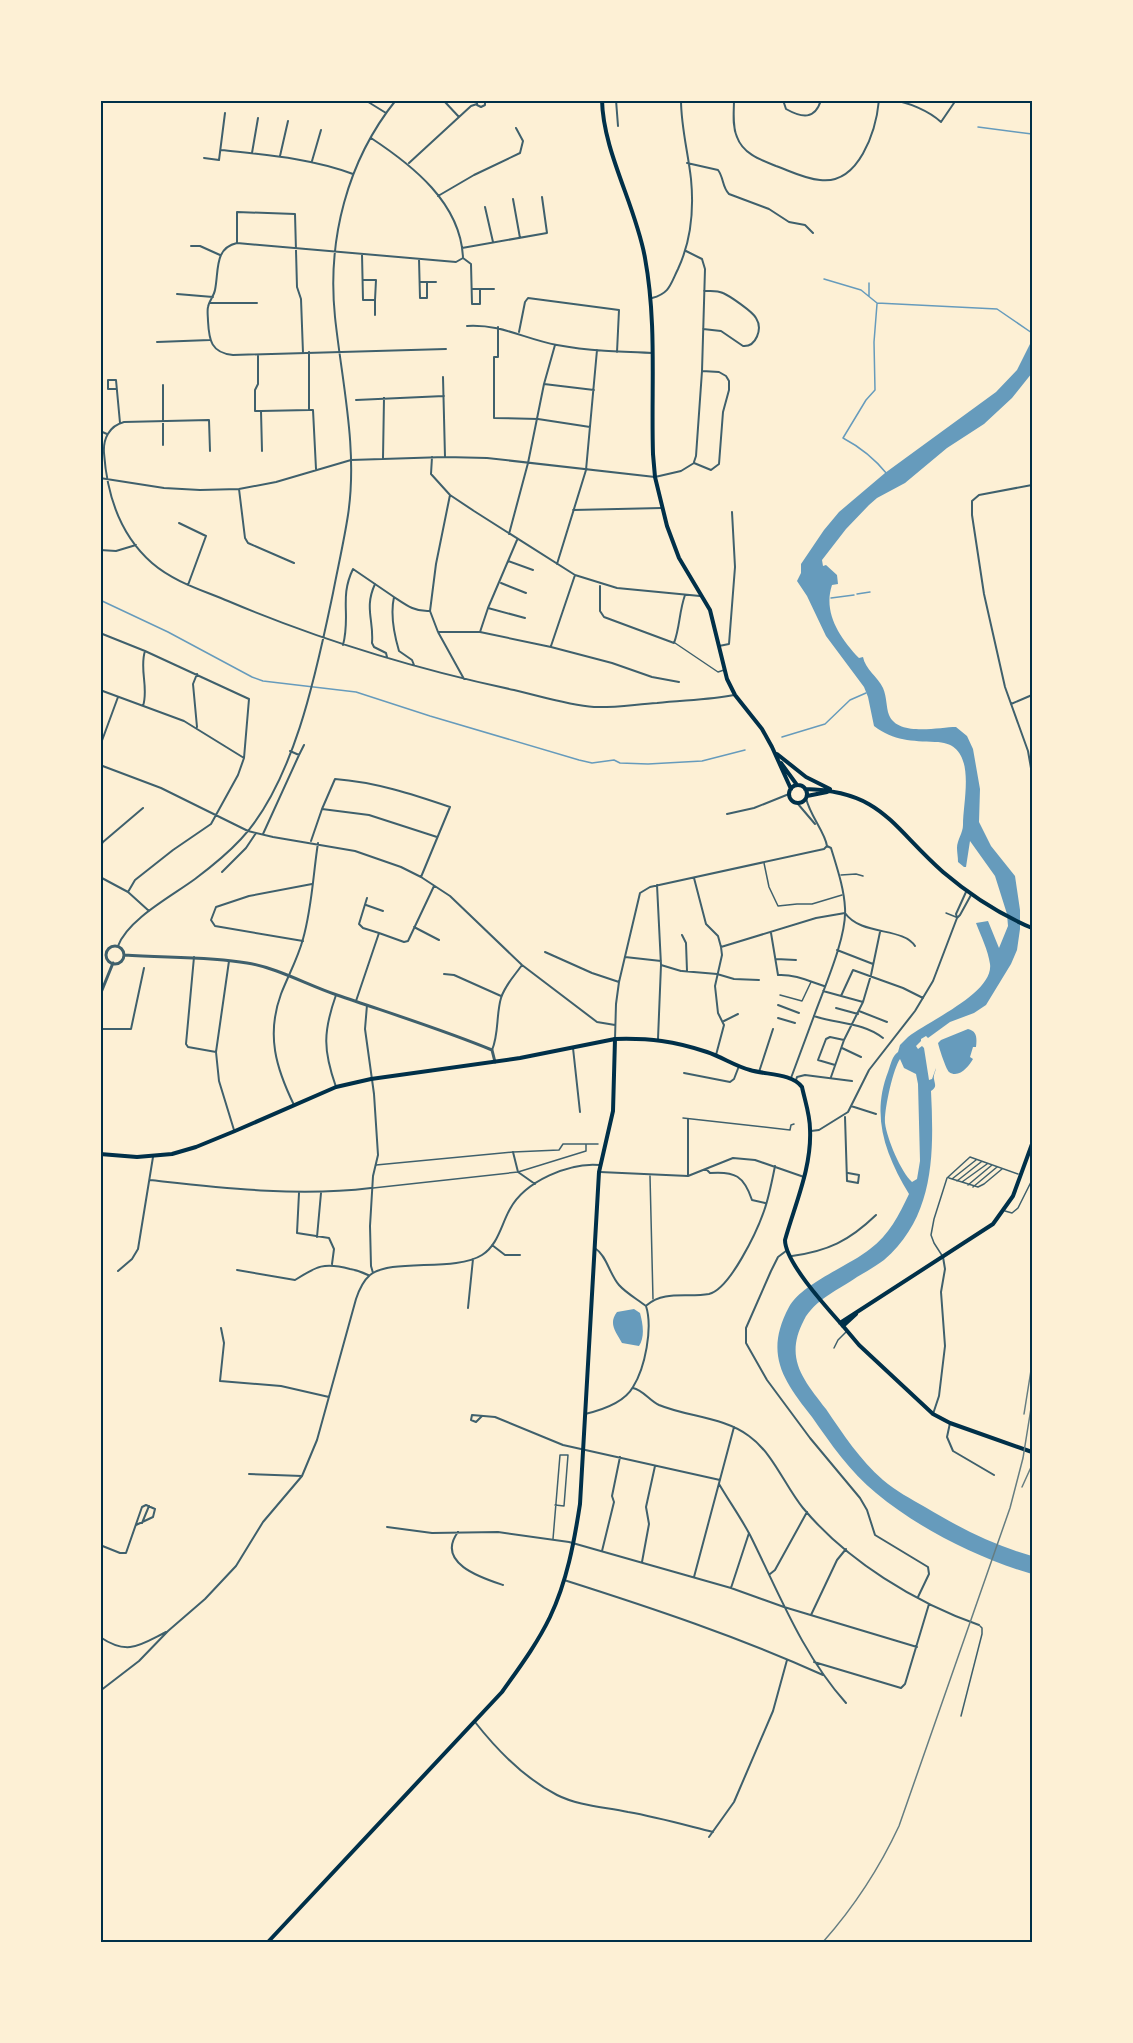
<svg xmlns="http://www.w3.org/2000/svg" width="1133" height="2043" font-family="Georgia,serif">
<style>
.water{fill:#669bbc;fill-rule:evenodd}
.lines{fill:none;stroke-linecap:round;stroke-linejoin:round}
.stream{stroke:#669bbc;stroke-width:1.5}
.service{stroke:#3f606c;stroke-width:1.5}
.pedestrian{stroke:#3f606c;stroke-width:2}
.minor{stroke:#3f606c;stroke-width:2}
.tertiary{stroke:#3f606c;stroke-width:3}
.secondary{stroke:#003049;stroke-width:4}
.primary{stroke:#003049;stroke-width:4}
.rail{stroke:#657d81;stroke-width:1.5}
.neatline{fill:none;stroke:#003049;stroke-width:2}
</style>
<rect width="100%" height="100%" fill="#fdf0d5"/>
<!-- water -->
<path class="water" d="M1032,340V373L1012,398L984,424L947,448L905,483L877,498L869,505L846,529L822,560L823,566L826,565L837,575L838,584L832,585C823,612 839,637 859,658L863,657C865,669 878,677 883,688C887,697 886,707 889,715C898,737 939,727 956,727L967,736L973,749L980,789L979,822L991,846L1015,876L1020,910V929L1017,950L1011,964L986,1005L974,1013L950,1022L928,1038L926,1036L921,1039V1041L916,1046L918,1049L922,1046L924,1048L929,1080L932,1079L936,1068C936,1071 933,1075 934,1079C935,1085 937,1087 931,1091C934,1153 935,1216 884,1260C876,1266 866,1272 857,1277C840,1289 814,1300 804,1320C784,1358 803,1379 826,1409C843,1434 860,1460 883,1480C896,1491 911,1499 925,1507C960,1528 993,1545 1032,1556V1574C980,1559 919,1529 876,1493C850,1472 831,1444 812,1417C783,1380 764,1354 789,1307C801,1284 849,1266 870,1249C889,1235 899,1215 909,1194C885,1154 871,1116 888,1072C891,1064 892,1056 898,1052L900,1045L908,1037C928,1021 994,993 990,964C988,950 981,936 976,923L988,921L999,948L1008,926L1007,914L995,876L970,841L966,867H964L958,862C958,857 957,852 957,848C957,840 963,833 963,825C963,798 979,742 935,742C912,741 894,741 874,726L868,697L864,687L826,636L807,596L797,581L801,573V564L824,530L839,512L885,473L996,392L1017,370ZM900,1059L904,1068L916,1074L918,1084L920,1161L917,1179L912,1182C901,1172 887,1139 885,1123C884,1110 893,1069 900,1059Z
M968,1029C977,1031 977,1038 976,1047H973L970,1057L973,1059C969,1066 959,1079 949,1072C946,1069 939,1048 938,1043L941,1040Z
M634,1309L640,1313C643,1324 645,1337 639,1346L622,1343C616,1332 608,1324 617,1312Z"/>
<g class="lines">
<!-- stream -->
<path class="stream" d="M978,127L1032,134
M824,279L861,290L877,303L997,309L1032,333
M869,283V296
M877,304L874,342L875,390L866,400L843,438C860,447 875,459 887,474
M857,594L870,592
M831,598L854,595
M100,600L168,632L252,677L263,681L356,692L430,716L579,760L592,763L614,760L620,763L648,764L702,761L745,750
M782,737L825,724L850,700L866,693"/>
<!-- service -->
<path class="service" d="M675,643L718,672L724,670
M764,863L769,887L778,906L797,904H812L842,895
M841,875L856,874L863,876
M946,913L956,917
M780,995L802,1001L811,982
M683,1118L790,1130L791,1125L794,1124
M376,1165L513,1152L559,1150L563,1144H598
M650,1176L653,1299
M949,1178L978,1187L984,1184L1002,1169
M952,1179L976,1160
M957,1181L981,1162
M962,1182L987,1164
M968,1185L992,1165
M973,1187L997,1167
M373,1188L518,1172L586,1151V1145
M1005,1211L1012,1213L1018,1208L1032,1180
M943,1257L934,1243L931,1235L934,1219L947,1178L970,1157L1018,1174
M834,1348L838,1340L846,1332
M553,1539L560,1455H568L564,1506L555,1505
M961,1716L982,1634V1628L980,1626"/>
<!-- pedestrian -->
<path class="pedestrian" d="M661,965L681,971
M717,974L734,979L759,980
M778,1005L799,1013
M778,1018L795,1023
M724,1021L738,1014
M759,1072L773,1029
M791,1078L814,1016"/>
<!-- minor -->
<path class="minor" d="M365,100L386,113
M477,100V105L481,107L485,105V100
M616,100L618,126
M734,100C734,112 732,126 737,137C743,154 761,160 776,166C790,171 805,179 820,180C859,185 876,131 879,100
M783,100L786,109C802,118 815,120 821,100
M892,100C908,102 929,111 941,122L956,100
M445,102L459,117
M371,138C412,165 461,203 463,258L456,262L237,243C214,248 219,271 215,290C214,296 209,301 208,307C207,311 208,317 208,321C209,340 211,353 233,355L446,349
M221,150C266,155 310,158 353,174
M252,153L258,118
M280,156L288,121
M204,158L219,160L225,113
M312,161L321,130
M409,163L471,106L477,104
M687,163L718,170C724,178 722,187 729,194L769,209L789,222L805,225L813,233
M438,196L474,175L520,153L523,141L516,128
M513,199L520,238
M485,207L493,242
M237,243V212L295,214L297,287L301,299L303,353
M191,246H200L220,255
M462,248L547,233L542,197
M686,251L702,259L705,269L702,371L696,456L694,462
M362,254L363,300H375V315
M463,258L471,264L472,304H480V289
M419,259L420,298H427V282
M363,280H376L375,300
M420,282H436
M473,289H494
M177,294L213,297
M652,298C670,293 670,285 678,269C691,241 694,210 691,179C688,152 681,127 681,100
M210,303H257
M467,326C502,324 524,339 557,345C588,351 621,352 653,353
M498,327V357H494V418L538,419L590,427
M703,329L721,331L743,346C756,347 763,329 756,318C753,312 730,296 723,293C717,290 711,291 704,291
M519,332L525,302L528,298L619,310L617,352
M157,342L210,340
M309,352V410H313L316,469
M258,355V384L255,390V411H261L262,451
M443,377L445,457
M544,384L594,390
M163,385V445
M116,389H108V380H116L120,423
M356,400L444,396
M261,411L309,410
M100,431L107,434
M210,451L209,420L124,422C109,426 103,439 104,453C107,495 120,535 152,563C174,582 202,590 228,601C320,640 416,669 514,690C540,696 568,705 594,707C615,708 637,704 657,703C683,700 709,700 734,695
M432,457L431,474L450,495L474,511L575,575L617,588L700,596
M383,458L384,398
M694,463L711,470L719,464L723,412L729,390V381L726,376L719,372L702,371
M100,478L164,488L200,490L239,489L276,482L351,460L445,457L487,458L655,477L681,471L694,463
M1032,485L979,495L972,501V515L984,594L1005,687L1028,751L1032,774
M239,489L245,538L248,543L294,563
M450,495L436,564L430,611L438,632L464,679
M573,510L662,508
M179,523L206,536L188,585
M509,534L528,463L544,384L555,345
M100,550L116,551L136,545
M508,561L533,570
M557,564L586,470L597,350
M501,583L526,593
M375,584C364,608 374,620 372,643L374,647L386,653L387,657
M600,586V611L604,617L674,643C680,627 679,612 685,595
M394,597C406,605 415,612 430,611
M488,608L525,618
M438,632H480L551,647L612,663L652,677L679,682
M480,632L488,608L517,540
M100,633L145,651L249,699L244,758L238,775L211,824L173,850L135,880L128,892
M343,645C351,615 339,598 353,569L394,597C390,615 394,634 399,651L412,660L414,665
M551,646L575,575
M719,646L729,644L735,567L732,512
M197,674L193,684L197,727
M100,690L184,721L244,758
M1011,704L1032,695
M143,706C149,688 139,669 145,651
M100,746L118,697
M299,755L304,745
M100,765L161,788L248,831L273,837L355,851L401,867L421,877L450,896L522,965L597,1022L615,1025
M806,798C810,816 825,832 827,846L831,848C837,868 844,888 845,908C847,937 824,988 814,1016C837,1024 863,1022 883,1038
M798,804L815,824
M322,809L369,815L437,837
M727,814L754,808L789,794
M263,834L299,755L290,751
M311,841L322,809L335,779C375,782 412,794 450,807L421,877
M100,847L103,842L143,808
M222,872L246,848L256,833
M100,877L128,892L149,911
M694,878L706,924L718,936L721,947L722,955L715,986L718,1013L724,1025L716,1055
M657,885L661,965L658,1039
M367,898L359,924L363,928L379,933
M366,905L383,911
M845,913C861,936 903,927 915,946
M957,918L960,915L971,895
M414,927L439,940
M771,933L778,975C794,974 809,981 824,986
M682,935L686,943L687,971
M303,941L215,926L211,920L216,907L249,896L312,884
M118,946C128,919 172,896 195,879C211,867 228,853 241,839C295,781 317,669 333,593C338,567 344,541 348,515C358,449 342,383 335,317C327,240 347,161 396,100
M721,947L816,918L845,913
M837,950L873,964
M545,952L592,973L619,982
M194,957L186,1044L188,1047L216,1052L219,1081L234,1130
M625,957L661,961
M776,959L796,960
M682,971L717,974
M444,974L454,975L501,996
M823,991L863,1002
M336,995C323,1032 323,1050 336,1087
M841,996L853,970L903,988L923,998
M356,1001L379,933L404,942L408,941L434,886
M367,1005L365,1029L374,1094L378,1155L373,1176L370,1226L371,1266L373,1273
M836,1008L858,1014
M859,1011L887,1022
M100,1029H131L144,968
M615,1039L616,1004L619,982L640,893L650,887L824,849L827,846
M573,1048L580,1112
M842,1048L861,1057
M492,1050C499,1034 496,1015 501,998C505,985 515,975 522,965
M216,1052L229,961
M835,1065L818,1060L826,1039L830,1037L844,1040
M684,1073L730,1082L734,1079L739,1066
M831,1077L844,1040L863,1002L871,975L880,932
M796,1080L797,1077L805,1075L852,1081
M294,1105C276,1068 266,1035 281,994C288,976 298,958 303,939C312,908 313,875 318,843
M851,1106L876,1114
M845,1117L847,1181L858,1183L859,1175L848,1173
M811,1131L819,1130L848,1112L869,1070L915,1011L933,981L957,918L956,914L966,892
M513,1152L518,1172L535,1184
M706,1169L710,1173C735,1171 744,1176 752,1200L765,1203
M600,1172L688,1176L733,1158L755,1160L804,1177
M688,1176V1119
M150,1180C224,1188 297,1197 371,1188
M299,1193L297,1233L329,1238L334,1249L332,1264
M317,1237L321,1193
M492,1245L505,1255H520
M786,1251L778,1257L771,1271L746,1328V1343L767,1380L810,1438L860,1498L867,1510L875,1535L928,1567L929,1574L918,1597
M792,1256C828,1251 849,1241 876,1215
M237,1270L295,1280C317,1266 324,1262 350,1269C356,1270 362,1272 368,1275
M118,1271L132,1259L138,1249L153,1157
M647,1305C664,1290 688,1298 709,1294C730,1289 757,1231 764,1211C769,1197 772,1181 775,1166
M468,1308L473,1259
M221,1328L224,1343L220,1381L281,1386L329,1397
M633,1388C643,1390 650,1401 659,1405C688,1417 724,1417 749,1436C773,1453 785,1486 803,1508C847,1561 916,1603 979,1625
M585,1414C602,1410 624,1403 633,1387C645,1368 653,1328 646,1306C637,1299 626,1293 619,1285C610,1275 606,1255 596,1249
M933,1414L939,1396L945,1346L941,1292L945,1269L943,1257
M482,1416L476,1422L471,1420L472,1415L495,1417L563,1445L720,1480
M950,1423L947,1437L953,1451L994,1475
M249,1474L302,1476
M719,1484C729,1501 741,1518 750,1535C779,1593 802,1654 846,1703
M142,1523L149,1506
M387,1527L432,1533L498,1532L569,1542L731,1588L784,1607L917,1647
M458,1532C435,1563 482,1578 503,1585
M100,1545L120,1553H126L142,1507L146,1505L155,1509L153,1517L136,1525
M602,1551L614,1502L612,1496L620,1457
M642,1562L649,1524L646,1507L655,1466
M770,1574L775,1570L807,1512
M694,1577L734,1427
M564,1580C652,1608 739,1637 823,1675
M731,1588L749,1533
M811,1615L837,1560L846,1549
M100,1637C128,1656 140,1645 166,1632
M814,1662L901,1688L905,1684L929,1604
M100,1691L139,1661L168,1631L205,1599L236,1566L263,1522L302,1476L317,1440L356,1299C359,1290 363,1281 370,1275C391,1258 455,1272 482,1255C498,1245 501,1225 510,1209C525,1181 570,1162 600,1165
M475,1722C497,1750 526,1779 557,1795C579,1806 605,1807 628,1812C657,1817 685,1825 713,1832
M709,1837L734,1802L773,1711L787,1660"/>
<!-- tertiary -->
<path class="tertiary" d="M106 955a9 9 0 1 1 18 0a9 9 0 1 1-18 0Z
M124,955C165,958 206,956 247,963C278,968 307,985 337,995C389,1013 441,1029 492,1050L495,1062
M100,995L113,963"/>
<!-- secondary -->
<path class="secondary" d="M100,1154L137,1157L172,1154L196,1147L235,1131L336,1087L371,1079L520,1058L615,1039
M843,1326L859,1345L933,1414L950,1423L1032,1452"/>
<!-- primary -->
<path class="primary" d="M602,100C603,152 636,206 645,258C657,323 651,389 653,454L655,477L667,526L679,558L710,610L727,679L735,695L762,729L772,747L791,789
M777,754L806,777L830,789
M781,763L797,785
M789 794a9 9 0 1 1 18 0a9 9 0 1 1-18 0Z
M805,789C882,791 891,826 943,872C970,895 999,914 1032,928
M807,796L827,792
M840,1323L993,1224L1013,1196L1032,1144
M268,1942L502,1692C519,1668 537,1644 550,1617C567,1581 574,1543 580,1504L599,1172L613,1111L615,1039C650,1038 674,1041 707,1052C722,1057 735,1066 750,1070C766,1075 792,1073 802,1087C805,1101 810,1115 810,1129C812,1167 795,1204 785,1240C785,1262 827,1308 843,1326L856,1314"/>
<!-- rail -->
<path class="rail" d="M1024,1414L1032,1364
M1022,1487L1032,1465
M823,1942C854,1907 879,1869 899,1826L1010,1508L1023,1458L1032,1402"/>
</g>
<!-- border -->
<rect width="1133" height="2043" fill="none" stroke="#fdf0d5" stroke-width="204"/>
<rect x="102" y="102" width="929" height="1839" class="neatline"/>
</svg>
